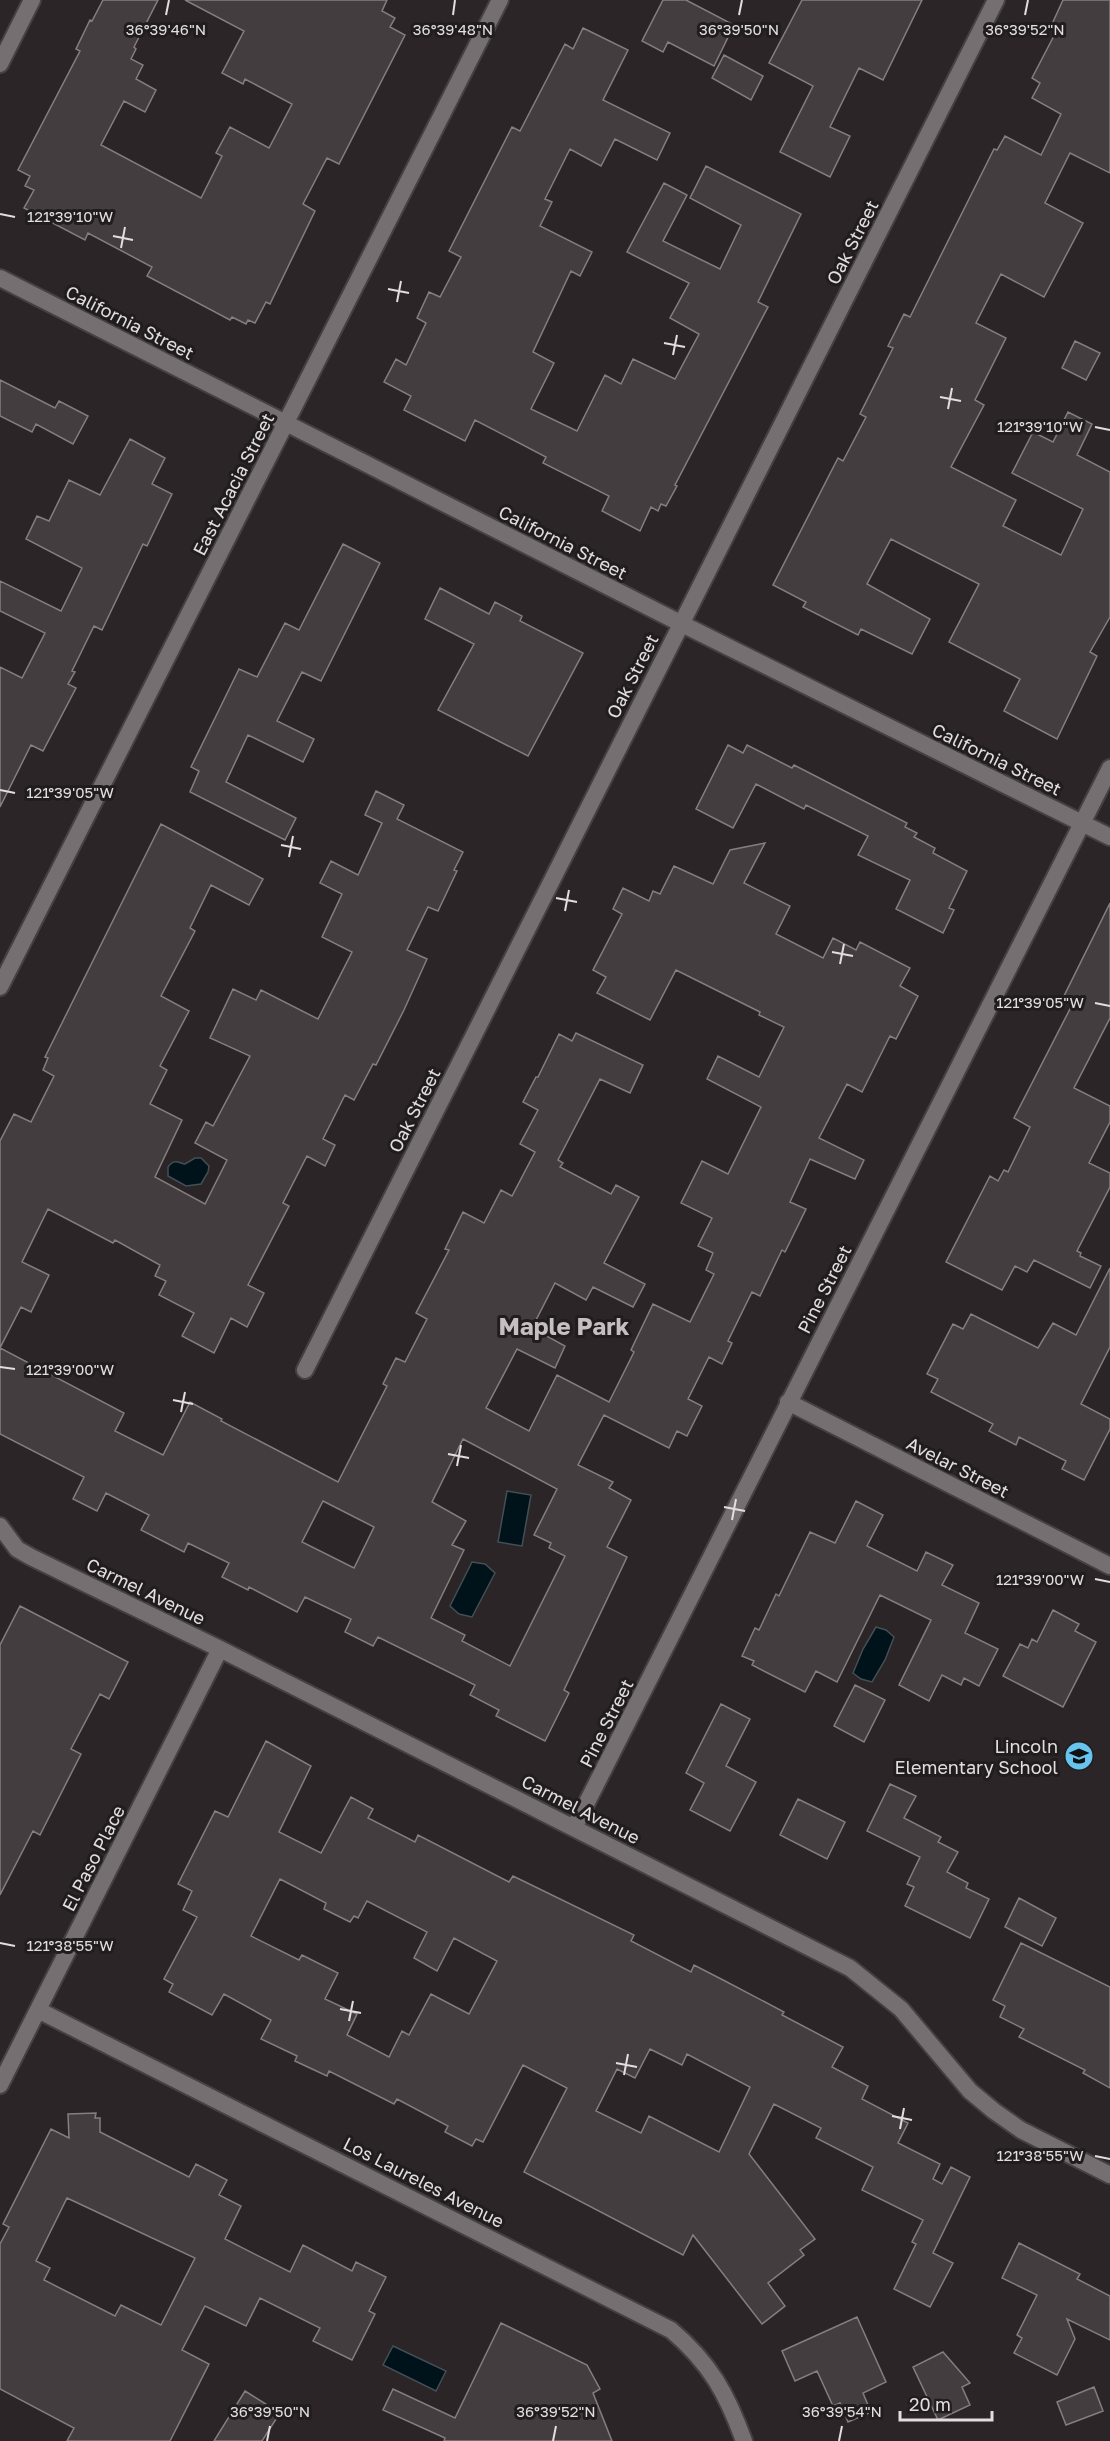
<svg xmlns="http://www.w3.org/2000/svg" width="1110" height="2441" font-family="'Golos Text',sans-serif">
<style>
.water{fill:#00121a;stroke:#444f55;stroke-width:1.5}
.building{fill:#433d3f;stroke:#847e80;stroke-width:1.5;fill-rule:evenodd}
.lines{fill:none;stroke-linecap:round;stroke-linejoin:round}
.minor-casing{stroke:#454042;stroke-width:20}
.tertiary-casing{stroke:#454042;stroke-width:20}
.minor{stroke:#766f71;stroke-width:16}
.tertiary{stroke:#766f71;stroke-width:16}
.ticks{fill:none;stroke:#e2dee0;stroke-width:2}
.labels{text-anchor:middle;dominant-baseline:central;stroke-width:6;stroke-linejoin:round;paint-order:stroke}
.street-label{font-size:18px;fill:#e2dee0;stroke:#211c1d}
.poi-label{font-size:18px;fill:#e2dee0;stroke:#211c1d;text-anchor:end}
.district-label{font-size:24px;font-weight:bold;fill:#c6bfc1;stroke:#211c1d}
.ticks-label{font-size:15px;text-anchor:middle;fill:#e2dee0;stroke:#211c1d;stroke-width:6;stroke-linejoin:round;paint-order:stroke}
</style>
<rect width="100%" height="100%" fill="#2b2527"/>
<!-- water -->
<path class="water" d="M195,1158H201L209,1166L208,1172L201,1184L186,1186L168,1176V1167C174,1159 177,1162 185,1164Z
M507,1491L531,1495L522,1546L498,1542Z
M472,1562L485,1564L495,1573L472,1617L459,1614L450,1606Z
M876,1627L886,1630L894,1637L885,1660L872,1682L861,1679L853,1673L863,1649Z
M393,2346L446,2371L436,2391L383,2365Z"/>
<!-- building -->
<path class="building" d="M103,0H158L134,47L136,49L131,59L143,65L136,79L156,90L145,112L124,101L101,145L201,198L222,156L216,153L230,127L269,148L292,104L245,79L243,84L222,73L244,31L185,0H387L382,11L395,18L390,27L405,35L339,164L327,158L303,204L315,211L270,304L266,302L255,323L248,320L246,324L232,317L230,320L147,276L152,267L88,233L85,240L24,208L34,190L25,186L30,176L18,170L80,51L76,49L90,20L92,21Z
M663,0H686L734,25L714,66L668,42L663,52L642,41Z
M802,0H922L883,80L859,68L830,127L850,136L830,177L780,152L813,86L769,63Z
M1063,0H1110V173L1070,153L1045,203L1083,223L1044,297L1001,274L976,323L1006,338L975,400L984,405L951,467L1016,500L1003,526L1061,555L1083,509L1012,473L1033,432L1053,442L1068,412L1092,424L1077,455L1110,472V617L1090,652L1097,656L1057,739L1004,711L1020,679L949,642L979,584L891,539L867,584L930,619L912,654L861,629L858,635L803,607L806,602L773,585L838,458L843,461L866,417L860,414L893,348L888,346L904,314L910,317L994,149L997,150L1005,136L1041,155L1061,114L1032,98L1040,83L1032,78L1058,28L1052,24Z
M583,28L628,50L603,100L670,133L657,160L615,139L601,166L570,149L545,199L552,202L540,226L592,252L580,276L571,271L533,352L554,363L531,409L577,431L605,375L621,384L633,359L675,379L699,334L670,318L689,283L627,252L664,183L687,195L663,241L720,269L741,225L690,198L706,166L801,214L758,302L768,307L675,485L677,486L666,506L661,504L658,511L651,507L640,531L602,511L609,496L543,463L546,457L475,420L465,441L404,410L411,396L384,382L396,359L406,365L426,323L417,318L429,292L440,297L461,257L449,251L512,127L520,131L565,44L573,49Z
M724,55L763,76L751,100L712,78Z
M1075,341L1100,353L1086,380L1062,368Z
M0,380L55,408L59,401L88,416L73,444L36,424L32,432L0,416Z
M130,439L165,458L152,484L172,494L147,546L143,544L102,630L94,626L72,671L75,672L68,684L76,688L43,751L31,745L0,807V667L22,678L45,633L0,611V581L61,611L82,568L26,539L37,516L49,521L69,480L100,495Z
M343,544L380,563L321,681L302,672L277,721L314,739L303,762L248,735L226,782L296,818L285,840L190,792L199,771L191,767L239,669L257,677L285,623L299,630Z
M440,588L489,614L495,602L522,616L520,621L583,653L528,756L438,710L474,644L425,619Z
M728,745L743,753L747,745L792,768L794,765L907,823L905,827L917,833L914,837L935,848L933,853L967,871L949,908L954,910L943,933L896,909L910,880L858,855L868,836L806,805L804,809L756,784L733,828L696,809Z
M376,791L404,805L397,819L463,852L454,870L457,871L438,911L428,907L407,950L427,959L404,1010L376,1065L373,1064L354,1100L345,1095L323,1139L335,1145L325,1166L307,1156L283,1203L289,1206L248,1285L264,1293L247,1327L231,1318L214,1353L182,1336L194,1313L159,1295L166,1281L155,1276L160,1265L115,1240L113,1243L48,1209L22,1262L49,1275L31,1312L21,1307L0,1348L124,1413L115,1431L163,1455L190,1402L222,1419L221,1421L338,1482L387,1386L383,1384L396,1358L405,1362L427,1319L416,1313L449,1250L445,1249L463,1212L484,1223L501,1190L512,1196L535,1152L520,1144L538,1110L523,1102L536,1077H538L559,1034L572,1041L576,1033L643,1065L630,1093L600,1079L558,1160L563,1163L560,1167L611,1194L616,1185L639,1197L604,1263L645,1284L633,1307L593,1287L586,1300L555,1283L532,1328L565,1346L555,1368L517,1349L486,1408L529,1431L557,1375L609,1402L634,1352L631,1350L653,1304L690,1322L714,1274L706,1270L713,1253L698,1246L712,1218L681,1203L702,1161L728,1174L761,1107L707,1079L718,1056L759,1077L784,1027L759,1015L760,1012L676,970L650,1020L597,993L606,977L593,970L622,914L613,909L623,888L649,901L653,891L660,894L674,866L713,884L730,850L765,843L744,883L790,906L776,934L823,958L833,938L856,950L860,942L910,968L900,986L918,996L896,1039L890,1036L862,1092L847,1084L819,1138L864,1160L855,1179L810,1159L790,1202L806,1209L785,1252L782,1250L760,1296L752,1292L728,1341L732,1343L722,1364L709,1357L688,1399L702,1406L687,1436L677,1431L669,1448L604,1415L578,1465L613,1482L609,1488L631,1500L607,1547L627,1557L564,1690L569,1693L545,1741L496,1716L499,1710L470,1695L475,1685L378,1637L373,1646L345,1632L351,1619L305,1597L297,1612L249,1587L248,1590L222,1577L229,1563L188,1543L184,1552L141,1530L149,1515L106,1493L97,1511L73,1499L84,1477L0,1434V1141L14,1114L31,1122L54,1076L43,1070L48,1058L45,1057L161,824L263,879L249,905L211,885L190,928L195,931L161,996L189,1011L160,1066L167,1070L150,1104L182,1120L155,1177L205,1204L227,1160L195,1143L206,1122L213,1126L250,1056L210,1038L233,989L256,1000L261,990L318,1019L352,952L322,937L342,894L320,883L331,861L358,875L382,823L365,815ZM463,1439L557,1489L534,1535L551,1543L549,1548L565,1556L510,1666L462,1641L465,1635L431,1618L464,1550L452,1545L466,1521L432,1502ZM323,1501L374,1527L354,1568L302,1542Z
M1110,903V1018L1074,1088L1110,1106V1122L1089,1163L1110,1173V1187L1077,1251L1081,1253L1080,1256L1101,1266L1090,1288L1034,1260L1027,1272L1015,1266L1002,1290L946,1262L990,1176L998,1181L1004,1170L1008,1172L1030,1127L1014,1118L1072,1005L1062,1000Z
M1110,1268V1347L1081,1404L1110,1419V1429L1084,1480L1062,1469L1066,1461L1019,1437L1016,1445L989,1431L993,1424L931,1392L938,1379L927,1374L953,1324L963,1329L971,1314L1038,1348L1053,1323L1076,1335Z
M856,1501L883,1515L867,1546L917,1571L926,1552L953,1565L942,1585L979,1603L965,1633L998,1649L979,1686L964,1678L961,1685L942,1675L929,1701L899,1685L931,1620L880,1595L837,1682L816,1671L805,1692L752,1665L754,1661L742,1656L755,1628L759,1630L776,1594L779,1596L810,1532L835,1543Z
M20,1606L128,1662L109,1699L100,1694L71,1749L81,1754L40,1835L33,1831L0,1895V1645Z
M1053,1610L1079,1624L1075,1631L1096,1642L1063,1707L1003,1676L1020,1644L1028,1648L1032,1639L1037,1642Z
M855,1685L885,1700L864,1742L834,1726Z
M721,1704L750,1719L726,1766L756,1782L730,1831L690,1810L704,1783L686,1773Z
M266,1741L311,1766L279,1832L321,1853L351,1797L373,1809L368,1818L415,1842L418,1835L509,1882L513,1876L634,1935L631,1941L691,1972L694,1965L725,1981L784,2012L782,2015L843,2047L832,2067L868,2086L862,2099L908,2123L898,2143L940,2164L933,2179L942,2184L951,2167L970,2177L933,2253L953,2263L930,2307L894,2289L916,2244L912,2242L923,2220L862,2190L873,2167L816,2138L821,2128L774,2104L749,2154L815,2239L800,2250L804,2255L768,2283L785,2306L762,2324L693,2235L683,2255L524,2172L567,2088L523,2065L483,2142L476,2139L472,2146L445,2132L448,2126L397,2099L394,2104L329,2071L327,2076L295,2061L297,2056L261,2039L271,2020L224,1994L212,2015L169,1992L173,1984L164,1979L197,1917L183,1910L192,1891L178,1884L215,1811L228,1817ZM280,1879L326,1903L324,1909L350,1922L354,1916L358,1918L367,1901L427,1932L414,1958L437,1971L454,1938L497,1961L469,2014L431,1994L409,2035L402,2031L389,2057L347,2035L357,2014L325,1999L338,1973L302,1955L299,1960L251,1936ZM650,2049L682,2065L687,2054L750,2087L719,2152L649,2116L641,2133L596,2111L617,2069L635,2078Z
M890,1784L916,1796L904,1818L941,1837L938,1842L958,1852L947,1872L968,1883L966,1888L989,1899L970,1938L905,1906L914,1887L907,1884L920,1857L867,1831Z
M798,1799L845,1822L827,1859L780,1835Z
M1019,1898L1056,1918L1042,1946L1005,1927Z
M1021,1943L1110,1987V2088L1083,2073L1085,2070L1019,2037L1024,2029L1000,2017L1005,2006L993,2000Z
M96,2113L95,2118H100V2132L189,2177L196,2164L227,2180L219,2195L241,2206L225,2239L290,2272L303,2245L352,2271L356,2262L386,2277L369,2311L375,2314L352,2360L313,2341L320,2328L260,2298L246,2326L205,2306L182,2350L209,2364L170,2441H67L74,2428L0,2389V2244L9,2227L3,2224L51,2129L69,2138L68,2114ZM67,2198L195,2258L161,2325L121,2305L115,2316L44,2280L50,2268L36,2261Z
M1019,2243L1080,2274L1077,2279L1110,2296V2340L1067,2319L1075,2339L1057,2375L1014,2353L1022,2338L1017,2335L1037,2295L1002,2278Z
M857,2317L886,2382L863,2393L871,2412L848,2422L840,2403L833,2406L817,2371L795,2381L782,2351Z
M501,2323L587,2365L600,2389L593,2393L612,2441H444L445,2438L383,2410L393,2389L455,2418Z
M943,2352L970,2383L962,2387L970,2405L938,2420L913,2367Z
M1094,2387L1103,2411L1066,2425L1057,2402Z
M245,2391L280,2413L262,2441H214Z"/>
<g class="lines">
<!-- minor casing -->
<g class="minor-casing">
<path id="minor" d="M0,64L32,0
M0,987L500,0
M305,1370L996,0
M788,1402L1110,1566
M0,1526L17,1549L31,1557L220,1649L850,1968L901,2009L970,2091L994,2111L1021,2130L1110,2175
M574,1828L1110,768
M38,2010L671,2330C710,2363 727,2394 744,2441
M0,2085L220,1649"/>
</g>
<!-- tertiary casing -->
<g class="tertiary-casing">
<path id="tertiary" d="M0,278L680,623L1110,837"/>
</g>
<!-- minor -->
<use href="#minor" class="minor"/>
<!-- tertiary -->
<use href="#tertiary" class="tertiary"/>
</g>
<!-- ticks -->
<path class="ticks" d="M166,15L169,0M453,15L455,0M739,15L742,0M1025,15L1028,0M0,214L15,217M113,236L133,240M121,248L125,227M388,289L409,293M397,302L401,281M664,343L685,347M673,355L677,335M940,397L961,401M948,409L952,388M1095,427L1110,430M0,790L15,793M281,845L301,849M289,857L293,836M556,898L577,902M565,911L569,890M832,952L853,956M840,964L844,944M1095,1003L1110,1006M0,1367L15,1369M173,1400L193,1404M181,1412L185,1392M448,1454L469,1458M457,1466L461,1445M724,1507L745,1511M732,1520L736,1499M1095,1579L1110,1582M0,1943L15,1946M340,2009L361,2013M349,2021L353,2001M616,2063L637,2067M624,2075L628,2054M892,2116L912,2120M900,2129L904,2108M1095,2156L1110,2159M267,2441L270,2426M553,2441L556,2426M839,2441L842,2426"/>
<!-- icons -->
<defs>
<g id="school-disc" transform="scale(1.5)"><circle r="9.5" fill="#66c4ef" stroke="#211c1d"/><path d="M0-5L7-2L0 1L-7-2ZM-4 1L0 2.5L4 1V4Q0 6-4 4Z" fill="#111"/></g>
</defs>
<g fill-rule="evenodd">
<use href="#school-disc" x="1079" y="1756"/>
</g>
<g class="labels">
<!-- street labels -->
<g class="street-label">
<text transform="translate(852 242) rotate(-63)">Oak Street</text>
<text transform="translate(130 322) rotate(27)">California Street</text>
<text transform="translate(233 484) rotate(-63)">East Acacia Street</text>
<text transform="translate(563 542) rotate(27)">California Street</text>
<text transform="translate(632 676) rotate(-63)">Oak Street</text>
<text transform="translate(997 759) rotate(26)">California Street</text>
<text transform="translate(414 1110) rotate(-63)">Oak Street</text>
<text transform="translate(824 1289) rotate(-63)">Pine Street</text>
<text transform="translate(958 1467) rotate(27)">Avelar Street</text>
<text transform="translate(146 1591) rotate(26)">Carmel Avenue</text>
<text transform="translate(606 1723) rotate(-63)">Pine Street</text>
<text transform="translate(581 1809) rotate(27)">Carmel Avenue</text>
<text transform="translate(93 1858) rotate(-63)">El Paso Place</text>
<text transform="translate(424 2182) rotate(27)">Los Laureles Avenue</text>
</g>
<!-- poi labels -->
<g class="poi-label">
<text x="1058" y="1746">Lincoln<tspan x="1058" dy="21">Elementary School</tspan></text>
</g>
<!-- district labels -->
<g class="district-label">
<text x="564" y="1325">Maple Park</text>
</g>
</g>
<g class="ticks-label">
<text x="166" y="35">36°39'46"N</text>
<text x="453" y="35">36°39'48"N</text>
<text x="739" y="35">36°39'50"N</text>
<text x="1025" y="35">36°39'52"N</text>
<text x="70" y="222">121°39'10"W</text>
<text x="1040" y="432">121°39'10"W</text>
<text x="70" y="798">121°39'05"W</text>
<text x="1040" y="1008">121°39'05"W</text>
<text x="70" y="1375">121°39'00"W</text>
<text x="1040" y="1585">121°39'00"W</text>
<text x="70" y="1951">121°38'55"W</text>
<text x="1040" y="2161">121°38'55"W</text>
<text x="270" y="2417">36°39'50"N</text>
<text x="556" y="2417">36°39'52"N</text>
<text x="842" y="2417">36°39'54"N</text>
</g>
<!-- scale -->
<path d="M900 2411v9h92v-9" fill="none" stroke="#e2dee0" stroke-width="3"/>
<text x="909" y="2411" font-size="18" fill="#e2dee0" stroke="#211c1d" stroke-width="4.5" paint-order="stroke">20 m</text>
</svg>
